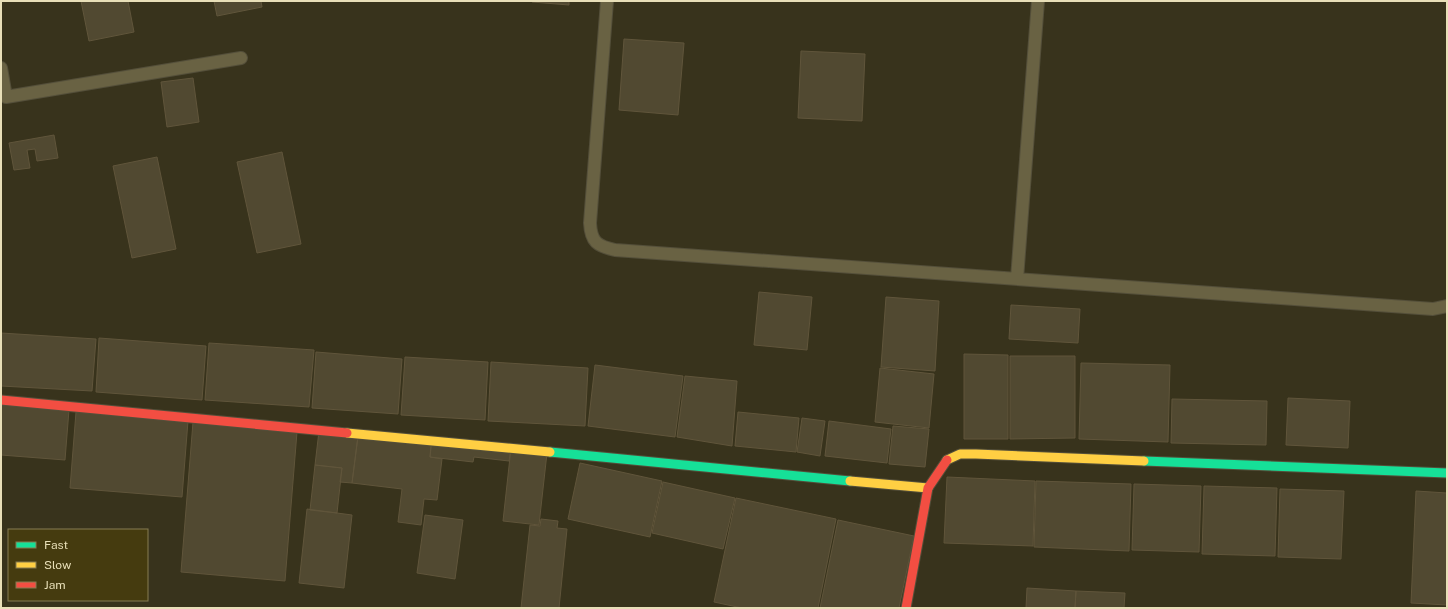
<svg xmlns="http://www.w3.org/2000/svg" width="1448" height="609" font-family="'Public Sans',sans-serif">
<style>
.building{fill:#514931;stroke:#60553b}
.lines{fill:none;stroke-linecap:round;stroke-linejoin:round}
.lane-casing{stroke:#544f3a;stroke-width:14}
.fast-casing{stroke:#544f3a;stroke-width:11}
.slow-casing{stroke:#544f3a;stroke-width:11}
.jam-casing{stroke:#544f3a;stroke-width:11}
.lane{stroke:#696243;stroke-width:12}
.fast{stroke:#16e098;stroke-width:9}
.slow{stroke:#ffcf43;stroke-width:9}
.jam{stroke:#f24e42;stroke-width:9}
</style>
<rect width="100%" height="100%" fill="#38331c"/>
<!-- building -->
<path class="building" d="M81,1H128L134,32L89,41Z
M214,1H261L262,7L217,16Z
M532,1H569V5L532,2Z
M624,39L684,43L678,115L619,110Z
M801,51L865,54L862,121L798,118Z
M193,78L199,122L167,127L161,82Z
M54,135L58,158L37,161L35,149L27,150L30,168L14,170L9,143Z
M282,152L301,244L257,253L237,162Z
M157,157L176,249L132,258L113,166Z
M759,292L812,297L807,350L754,345Z
M886,297L939,301L935,371L881,367Z
M1011,305L1080,309L1078,343L1009,339Z
M1,333L96,339L92,391L1,386Z
M99,338L206,346L202,400L96,392Z
M209,343L314,350L309,407L205,400Z
M316,352L402,359L398,414L312,408Z
M964,354L1008,355V439H964Z
M1010,356H1075V438L1010,439Z
M405,357L488,362L485,420L401,415Z
M491,362L588,368L585,426L488,421Z
M1081,363L1170,365L1168,442L1079,439Z
M595,365L683,376L675,437L588,426Z
M880,368L934,374L929,428L875,422Z
M685,376L737,381L732,446L677,437Z
M1288,398L1350,401L1348,448L1286,445Z
M1172,399L1267,401L1266,445L1171,443Z
M1,405L69,410L65,460L1,455Z
M76,412L188,421L182,497L70,488Z
M738,412L799,418L796,452L735,446Z
M802,418L825,421L820,456L797,452Z
M829,421L891,429L887,463L825,456Z
M193,422L297,432L285,581L181,572Z
M893,426L929,429L925,467L889,464Z
M319,431L358,436L352,483L340,482L342,468L315,465Z
M358,436L431,444L430,457L442,459L437,500L424,499L421,525L398,522L402,489L352,483Z
M432,439L511,448L509,461L474,457L473,462L430,457Z
M511,448L547,453L539,525L503,521Z
M580,463L662,481L650,537L568,519Z
M315,465L342,468L337,513L310,510Z
M947,477L1035,481L1033,546L944,543Z
M1036,481L1131,484L1129,551L1034,547Z
M663,482L735,498L723,549L652,533Z
M1134,484L1201,486L1199,552L1132,550Z
M1204,486L1277,488L1275,556L1202,554Z
M1280,489L1344,491L1341,559L1278,557Z
M1416,491L1447,493V605L1411,603Z
M736,498L836,519L818,608H742L714,602Z
M307,509L352,515L344,588L299,583Z
M425,515L463,520L455,579L417,573Z
M541,519L558,521L557,528L567,529L559,608H521L530,525L540,526Z
M838,520L914,536L899,608H820Z
M1027,588L1076,591L1075,608H1026Z
M1076,591L1125,593L1124,608H1075Z"/>
<g class="lines">
<!-- lane casing -->
<g class="lane-casing">
<path id="lane" d="M607,1L590,223C591,242 597,246 615,250L1433,309L1447,306
M1,68L6,97L241,58
M1017,279L1038,1"/>
</g>
<!-- fast casing -->
<g class="fast-casing">
<path id="fast" d="M550,452L850,481
M1144,461L1447,473"/>
</g>
<!-- slow casing -->
<g class="slow-casing">
<path id="slow" d="M347,433L550,452
M947,460L960,454H976L1144,461
M850,481L928,488"/>
</g>
<!-- jam casing -->
<g class="jam-casing">
<path id="jam" d="M1,400L347,433
M906,608L928,488L947,460"/>
</g>
<!-- lane -->
<use href="#lane" class="lane"/>
<!-- fast -->
<use href="#fast" class="fast"/>
<!-- slow -->
<use href="#slow" class="slow"/>
<!-- jam -->
<use href="#jam" class="jam"/>
</g>
<!-- border -->
<rect width="1448" height="609" fill="none" stroke="#e8dfb8" stroke-width="4"/>
<!-- legend -->
<rect x="8" y="529" width="140" height="72" fill="#453b0f" stroke="#867d53"/>
<rect x="16" y="542" width="20" height="6" fill="#16e098" stroke="#867d53"/>
<text x="44" y="549" font-size="12" fill="#e8dfb8">Fast</text>
<rect x="16" y="562" width="20" height="6" fill="#ffcf43" stroke="#867d53"/>
<text x="44" y="569" font-size="12" fill="#e8dfb8">Slow</text>
<rect x="16" y="582" width="20" height="6" fill="#f24e42" stroke="#867d53"/>
<text x="44" y="589" font-size="12" fill="#e8dfb8">Jam</text>
</svg>
